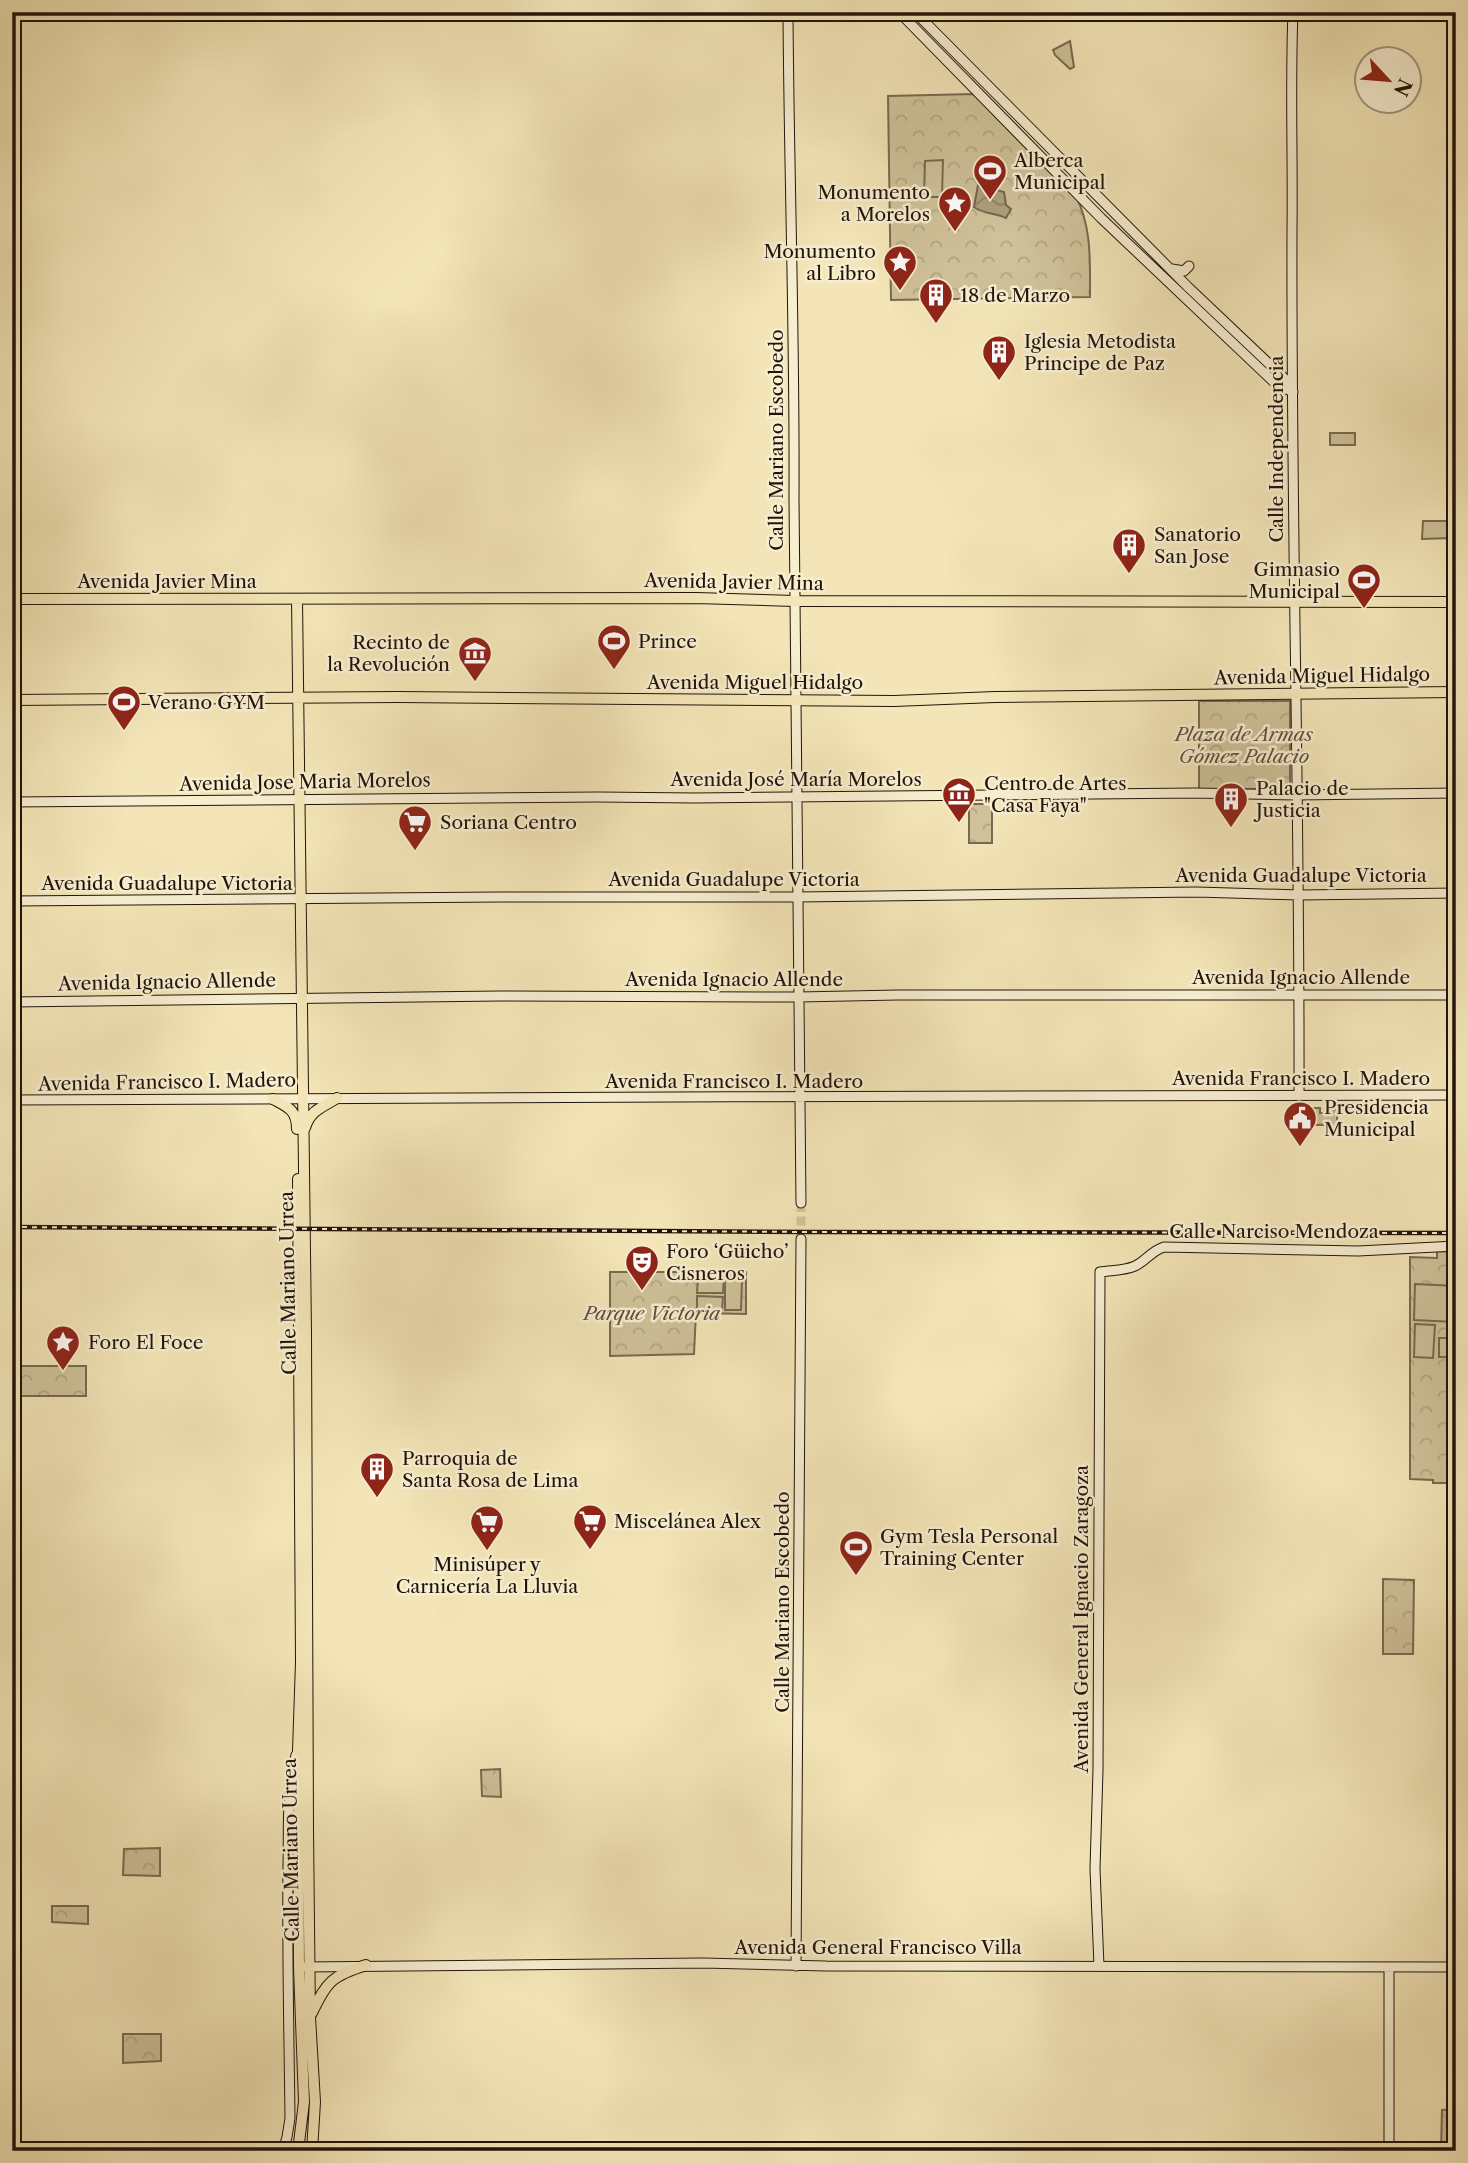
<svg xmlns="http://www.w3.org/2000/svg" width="1468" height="2163" font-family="'Libre Caslon Text',serif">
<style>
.park{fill:url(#park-crowns);stroke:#786a50;stroke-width:2}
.pitch{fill:#cfc199;stroke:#786a50;stroke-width:2}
.water{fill:url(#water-waves);stroke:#74664e;stroke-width:2}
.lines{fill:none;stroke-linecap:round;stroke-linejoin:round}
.secondary-tunnel{stroke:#d4c69d;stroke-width:9;stroke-dasharray:9 4.5;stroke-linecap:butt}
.secondary-casing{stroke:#211308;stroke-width:11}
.primary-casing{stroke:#211308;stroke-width:12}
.secondary{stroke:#f7eed0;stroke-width:9}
.primary{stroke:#f3e5b7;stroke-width:10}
.rail-casing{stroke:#211308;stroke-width:4.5}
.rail{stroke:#f7eed0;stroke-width:2;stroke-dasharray:5;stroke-linecap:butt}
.labels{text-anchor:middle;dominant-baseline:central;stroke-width:5;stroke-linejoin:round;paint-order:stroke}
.poi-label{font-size:19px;fill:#211308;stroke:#f7eed0;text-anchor:start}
.street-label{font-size:19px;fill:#211308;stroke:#f7eed0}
.park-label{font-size:19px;font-style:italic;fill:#5e503b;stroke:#f7eed0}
</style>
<defs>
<pattern id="park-crowns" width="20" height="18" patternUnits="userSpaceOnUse" patternTransform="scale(1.75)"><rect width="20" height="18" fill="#cfc199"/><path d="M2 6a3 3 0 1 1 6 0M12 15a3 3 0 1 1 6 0" fill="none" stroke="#b1a582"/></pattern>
<pattern id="water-waves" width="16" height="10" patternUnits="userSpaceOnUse" patternTransform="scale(1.75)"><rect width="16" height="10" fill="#ac9e7c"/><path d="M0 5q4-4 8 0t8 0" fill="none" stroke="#8c8064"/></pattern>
</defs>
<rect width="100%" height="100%" fill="#f3e5b7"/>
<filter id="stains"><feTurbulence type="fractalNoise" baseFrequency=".00286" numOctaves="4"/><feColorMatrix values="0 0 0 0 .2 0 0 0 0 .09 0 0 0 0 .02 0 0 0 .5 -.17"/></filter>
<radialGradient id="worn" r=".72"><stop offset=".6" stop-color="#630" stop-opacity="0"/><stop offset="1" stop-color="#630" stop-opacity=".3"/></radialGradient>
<!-- park -->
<path class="park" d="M1070,41L1074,67L1070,69L1055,55L1053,50Z
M975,94L1075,194C1092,227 1090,260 1090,297L891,300L888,96Z
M1448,241H1456V288H1448Z
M1199,701H1290V789H1199Z
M992,804V843H969V804Z
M1313,1108H1320V1113H1327L1328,1108H1337V1134H1326V1125H1313Z
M1437,1251L1456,1252V1483H1433V1480L1410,1479V1257L1437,1258Z
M610,1272H746V1314L696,1313L694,1354L610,1356Z
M12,1366H86V1396H12Z
M1383,1579L1414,1580L1413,1654H1383Z
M500,1769L501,1797L482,1796L481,1770Z
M160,1848V1876L123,1875L124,1849Z
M52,1906H88V1924L52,1922Z
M123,2034H161V2061L123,2063Z
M1456,2109V2151H1441L1442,2110Z"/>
<!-- pitch -->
<path class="pitch" d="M943,160L942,197H924L925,161Z
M1330,433H1355V445H1330Z
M1423,521H1452V538L1422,539Z
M698,1277H724L723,1293H697Z
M725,1279H742L741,1310H725Z
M1415,1284L1456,1286V1322L1414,1320Z
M697,1296L723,1297L722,1310L697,1309Z
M1415,1324L1435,1325L1433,1358L1414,1357Z
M1439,1338H1456V1357H1439Z"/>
<!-- water -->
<path class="water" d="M978,185L1004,192L1006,205L1011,209L1006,218C995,213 983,214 974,207Z"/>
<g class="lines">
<!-- secondary-tunnel -->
<path class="secondary-tunnel" d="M801,1203V1239"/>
<!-- secondary casing -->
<g class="secondary-casing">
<path id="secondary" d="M788,12C789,174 795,337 794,499L801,1203
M899,12L1101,218L1277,385L1293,392
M915,12L1188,287L1284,378L1292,391
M1293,12C1290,85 1293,157 1292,230C1291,519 1300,807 1299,1096
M1172,269L1184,271L1189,266
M12,802L598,797L695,798L1195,793L1296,795L1456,793
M12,901L500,897H798L1197,892L1300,895L1456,893
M12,1002L500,996L799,997L897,995H1456
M12,1100C493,1096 975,1097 1456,1095
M796,1966L801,1239
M1099,1966L1095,1869L1098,1770L1100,1272C1112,1270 1124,1271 1135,1266C1146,1261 1151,1251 1164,1247L1358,1251L1456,1246
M305,1967L703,1963L826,1966L1456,1967
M283,2151L287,2137L290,2118C289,2034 287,1950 288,1867C289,1830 286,1790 296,1755
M1389,2151V1967"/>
</g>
<!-- primary casing -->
<g class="primary-casing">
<path id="primary" d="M12,599L696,598L795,601L1456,602
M297,599L306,1333L308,1830L310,2017L315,2102L312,2151
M12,700L398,697L894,701L995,697L1456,692
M273,1099C288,1107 297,1110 297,1129
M305,1128C310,1110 323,1107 337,1098
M298,1179L301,1662L298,1751L299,1967L304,2102L298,2151
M312,2013C327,1981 332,1976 366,1965"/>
</g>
<!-- secondary -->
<use href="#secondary" class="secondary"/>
<!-- primary -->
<use href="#primary" class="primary"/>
<!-- rail casing -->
<g class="rail-casing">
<path id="rail" d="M12,1227L808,1232L1456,1233"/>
</g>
<!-- rail -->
<use href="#rail" class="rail"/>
</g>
<!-- icons -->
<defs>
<g id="stadium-pin" transform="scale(1.75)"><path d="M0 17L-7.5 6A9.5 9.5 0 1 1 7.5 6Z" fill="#8f2418" stroke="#f7eed0"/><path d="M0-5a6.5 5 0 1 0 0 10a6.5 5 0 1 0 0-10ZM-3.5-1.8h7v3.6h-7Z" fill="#fff"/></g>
<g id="sight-pin" transform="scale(1.75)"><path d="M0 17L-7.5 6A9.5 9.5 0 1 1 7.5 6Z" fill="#8f2418" stroke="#f7eed0"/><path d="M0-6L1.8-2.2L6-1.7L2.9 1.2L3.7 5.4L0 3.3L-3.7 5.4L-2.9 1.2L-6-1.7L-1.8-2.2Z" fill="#fff"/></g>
<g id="building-pin" transform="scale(1.75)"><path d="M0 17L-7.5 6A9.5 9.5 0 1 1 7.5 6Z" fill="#8f2418" stroke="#f7eed0"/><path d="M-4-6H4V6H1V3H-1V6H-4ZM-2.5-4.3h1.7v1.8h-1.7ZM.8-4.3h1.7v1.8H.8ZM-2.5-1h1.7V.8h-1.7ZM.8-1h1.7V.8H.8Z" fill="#fff"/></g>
<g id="museum-pin" transform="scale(1.75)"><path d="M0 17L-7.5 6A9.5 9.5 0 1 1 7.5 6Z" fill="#8f2418" stroke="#f7eed0"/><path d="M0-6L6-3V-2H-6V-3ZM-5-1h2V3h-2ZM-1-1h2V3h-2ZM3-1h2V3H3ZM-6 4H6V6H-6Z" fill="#fff"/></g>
<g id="supermarket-pin" transform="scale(1.75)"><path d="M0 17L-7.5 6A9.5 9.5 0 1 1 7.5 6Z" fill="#8f2418" stroke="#f7eed0"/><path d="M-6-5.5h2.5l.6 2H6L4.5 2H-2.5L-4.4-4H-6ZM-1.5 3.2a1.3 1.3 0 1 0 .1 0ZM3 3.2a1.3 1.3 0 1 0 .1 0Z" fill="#fff"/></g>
<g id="civic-pin" transform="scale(1.75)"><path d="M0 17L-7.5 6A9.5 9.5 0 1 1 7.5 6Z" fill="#8f2418" stroke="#f7eed0"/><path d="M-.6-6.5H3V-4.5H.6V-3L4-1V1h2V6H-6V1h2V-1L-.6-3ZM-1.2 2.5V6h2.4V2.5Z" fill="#fff"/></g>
<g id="theatre-pin" transform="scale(1.75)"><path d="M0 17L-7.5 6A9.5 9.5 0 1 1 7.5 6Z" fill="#8f2418" stroke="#f7eed0"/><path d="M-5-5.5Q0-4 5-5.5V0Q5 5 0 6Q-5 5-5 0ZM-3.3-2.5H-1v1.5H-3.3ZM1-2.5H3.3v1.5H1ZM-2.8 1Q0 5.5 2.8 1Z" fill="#fff"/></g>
</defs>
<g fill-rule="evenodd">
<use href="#stadium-pin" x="990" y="171"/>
<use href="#sight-pin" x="955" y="203"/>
<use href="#sight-pin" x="900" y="262"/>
<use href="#building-pin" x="936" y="295"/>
<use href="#building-pin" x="999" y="352"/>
<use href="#building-pin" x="1129" y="545"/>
<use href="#stadium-pin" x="1364" y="580"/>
<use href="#stadium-pin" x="614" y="641"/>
<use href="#museum-pin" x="475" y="653"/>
<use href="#stadium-pin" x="124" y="702"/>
<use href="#museum-pin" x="959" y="794"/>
<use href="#building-pin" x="1231" y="799"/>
<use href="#supermarket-pin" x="415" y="822"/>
<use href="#civic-pin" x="1300" y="1118"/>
<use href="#theatre-pin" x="642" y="1262"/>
<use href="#sight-pin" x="63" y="1342"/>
<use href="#building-pin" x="377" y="1469"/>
<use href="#supermarket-pin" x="590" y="1521"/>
<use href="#supermarket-pin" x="487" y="1522"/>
<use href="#stadium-pin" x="856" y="1547"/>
</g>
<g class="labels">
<!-- poi labels -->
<g class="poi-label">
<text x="1014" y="160">Alberca<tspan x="1014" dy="22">Municipal</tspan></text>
<text x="930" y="192" text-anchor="end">Monumento<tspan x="930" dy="22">a Morelos</tspan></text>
<text x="876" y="251" text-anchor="end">Monumento<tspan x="876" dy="22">al Libro</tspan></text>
<text x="960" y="295">18 de Marzo</text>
<text x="1024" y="341">Iglesia Metodista<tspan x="1024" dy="22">Principe de Paz</tspan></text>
<text x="1154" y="534">Sanatorio<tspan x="1154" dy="22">San Jose</tspan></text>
<text x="1340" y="569" text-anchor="end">Gimnasio<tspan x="1340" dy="22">Municipal</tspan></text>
<text x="638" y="641">Prince</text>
<text x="450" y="642" text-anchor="end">Recinto de<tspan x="450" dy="22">la Revolución</tspan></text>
<text x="148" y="702">Verano GYM</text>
<text x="984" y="783">Centro de Artes<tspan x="984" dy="22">"Casa Faya"</tspan></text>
<text x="1256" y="788">Palacio de<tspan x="1256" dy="22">Justicia</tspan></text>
<text x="440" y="822">Soriana Centro</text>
<text x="1324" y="1107">Presidencia<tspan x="1324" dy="22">Municipal</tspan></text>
<text x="666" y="1251">Foro ‘Güicho’<tspan x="666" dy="22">Cisneros</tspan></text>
<text x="88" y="1342">Foro El Foce</text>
<text x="402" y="1458">Parroquia de<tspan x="402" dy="22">Santa Rosa de Lima</tspan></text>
<text x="614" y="1521">Miscelánea Alex</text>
<text x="880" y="1536">Gym Tesla Personal<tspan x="880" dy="22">Training Center</tspan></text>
<text x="487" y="1564" text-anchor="middle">Minisúper y<tspan x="487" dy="22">Carnicería La Lluvia</tspan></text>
</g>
<!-- street labels -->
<g class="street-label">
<text transform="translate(776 440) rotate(-90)">Calle Mariano Escobedo</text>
<text transform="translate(1276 449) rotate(-90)">Calle Independencia</text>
<text x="167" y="581">Avenida Javier Mina</text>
<text transform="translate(734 582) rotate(1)">Avenida Javier Mina</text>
<text transform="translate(1322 676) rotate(-1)">Avenida Miguel Hidalgo</text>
<text x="755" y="682">Avenida Miguel Hidalgo</text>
<text x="796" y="779">Avenida José María Morelos</text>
<text transform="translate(305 782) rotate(-1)">Avenida Jose Maria Morelos</text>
<text x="1301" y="875">Avenida Guadalupe Victoria</text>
<text x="734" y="879">Avenida Guadalupe Victoria</text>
<text x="167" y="883">Avenida Guadalupe Victoria</text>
<text x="1301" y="977">Avenida Ignacio Allende</text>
<text x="734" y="979">Avenida Ignacio Allende</text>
<text transform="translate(167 982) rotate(-1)">Avenida Ignacio Allende</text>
<text x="1301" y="1078">Avenida Francisco I. Madero</text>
<text x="734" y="1081">Avenida Francisco I. Madero</text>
<text transform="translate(167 1082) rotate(-1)">Avenida Francisco I. Madero</text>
<text x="1274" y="1231">Calle Narciso Mendoza</text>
<text transform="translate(288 1283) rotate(-91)">Calle Mariano Urrea</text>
<text transform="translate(782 1602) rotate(-90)">Calle Mariano Escobedo</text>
<text transform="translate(1081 1619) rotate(-90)">Avenida General Ignacio Zaragoza</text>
<text transform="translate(291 1850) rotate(-91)">Calle Mariano Urrea</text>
<text x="878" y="1947">Avenida General Francisco Villa</text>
</g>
<!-- park labels -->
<g class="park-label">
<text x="1244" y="734">Plaza de Armas<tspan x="1244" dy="22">Gómez Palacio</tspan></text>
<text x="652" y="1313">Parque Victoria</text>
</g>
</g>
<!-- margin -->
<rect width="1468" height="2163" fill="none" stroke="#f3e5b7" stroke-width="42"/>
<rect x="14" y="14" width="1440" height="2135" fill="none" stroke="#211308" stroke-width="3.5"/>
<rect x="21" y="21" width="1426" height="2121" fill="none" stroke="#211308" stroke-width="2"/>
<!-- north arrow -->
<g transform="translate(1388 80) rotate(116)"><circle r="33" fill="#f7eed0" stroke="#a19680" stroke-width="2"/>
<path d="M0-5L12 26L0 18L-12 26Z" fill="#8f2418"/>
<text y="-10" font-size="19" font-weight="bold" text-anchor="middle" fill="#211308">N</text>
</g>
<rect width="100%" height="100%" filter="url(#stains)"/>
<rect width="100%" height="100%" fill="url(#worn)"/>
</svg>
